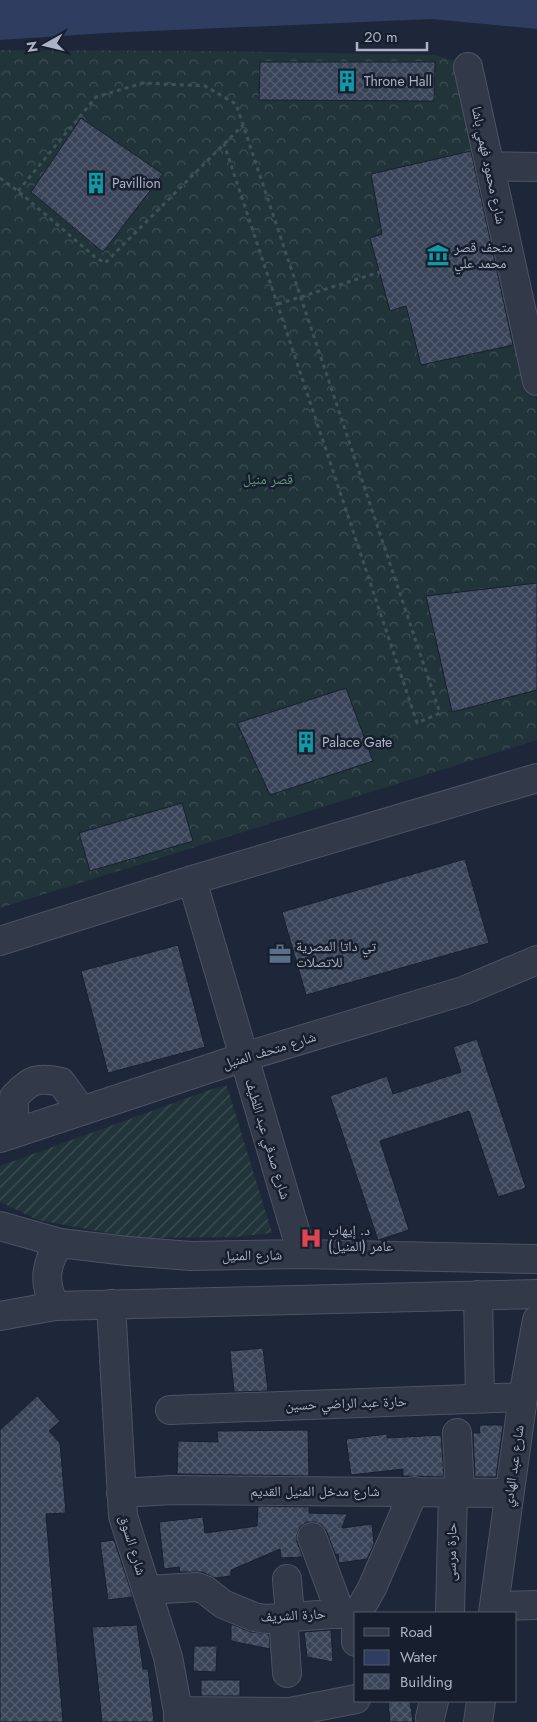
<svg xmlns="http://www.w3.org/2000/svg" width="537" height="1722" font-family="Jost,'Noto Naskh Arabic',sans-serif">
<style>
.forest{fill:url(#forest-crowns)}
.garden{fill:url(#garden-furrows)}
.water{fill:#2e3d60}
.building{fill:url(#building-cross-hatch);stroke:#192030}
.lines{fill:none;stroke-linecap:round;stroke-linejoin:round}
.minor-casing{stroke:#4c5364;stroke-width:30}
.path{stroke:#3e5157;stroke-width:3;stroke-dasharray:4 4;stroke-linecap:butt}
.minor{stroke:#323949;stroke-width:28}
.labels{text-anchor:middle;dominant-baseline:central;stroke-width:5;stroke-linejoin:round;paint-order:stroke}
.poi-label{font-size:14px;fill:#acb3c6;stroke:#171e2d;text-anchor:start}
.street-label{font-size:14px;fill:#acb3c6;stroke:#171e2d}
.park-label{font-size:14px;fill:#629874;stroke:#171e2d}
</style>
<defs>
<pattern id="forest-crowns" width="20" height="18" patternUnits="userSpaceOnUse" patternTransform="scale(1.25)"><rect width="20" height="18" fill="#20343a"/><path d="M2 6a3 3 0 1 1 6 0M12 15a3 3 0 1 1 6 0" fill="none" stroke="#3e4f55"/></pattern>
<pattern id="garden-furrows" width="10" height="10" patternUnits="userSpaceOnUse" patternTransform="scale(1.25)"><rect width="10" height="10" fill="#20343a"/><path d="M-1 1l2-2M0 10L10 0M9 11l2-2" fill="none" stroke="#3e4f55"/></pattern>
<pattern id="building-cross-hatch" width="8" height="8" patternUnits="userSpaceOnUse" patternTransform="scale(1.25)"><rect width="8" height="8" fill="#3a4459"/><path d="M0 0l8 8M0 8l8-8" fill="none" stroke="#545d6f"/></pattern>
</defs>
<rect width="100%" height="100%" fill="#1e2639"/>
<!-- forest -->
<path class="forest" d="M0,50L215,51L434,55L462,63L537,403V740L0,908Z"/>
<!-- garden -->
<path class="garden" d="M227,1086L272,1233L236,1237L135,1238L38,1220L0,1202V1166L215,1088Z"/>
<!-- water -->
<path class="water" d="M0,0H537V29L432,19L106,33L0,40Z"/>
<!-- building -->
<path class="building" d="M260,62H435L434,101L259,100Z
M81,118L163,174L103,252L31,192Z
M471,151L513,345L421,365L406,306L390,311L370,238L382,234L371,174Z
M537,583V690L452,712L426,596Z
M346,688L373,761L270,795L237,723Z
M182,803L193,841L90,871L79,833Z
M465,859L489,943L306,995L282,912Z
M178,945L205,1047L108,1073L81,971Z
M477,1039L526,1188L498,1197L469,1111L380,1141L409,1230L378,1240L330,1096L387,1076L393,1094L461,1072L453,1047Z
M263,1348L268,1391L234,1392L230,1351Z
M37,1396L60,1421L49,1431L60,1443L66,1513L46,1514L63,1722H0V1430Z
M479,1425H503L496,1477H475L473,1433H480Z
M308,1430L309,1476L177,1474L178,1441L218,1442L217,1431Z
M387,1434V1438L441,1435L444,1477L403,1476V1469L351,1475L346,1439Z
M258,1506L309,1507V1513L347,1514L342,1528L372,1524L374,1544L367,1559L339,1563L338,1554H335L327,1532L322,1525L315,1522H307L300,1527L297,1535V1542L303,1557L281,1558L280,1549L231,1570V1576L215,1578L202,1572H180L179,1567L164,1569L159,1522L203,1517L205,1533L257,1526Z
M114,1540L133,1597L108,1600L100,1542Z
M231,1624L251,1632L269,1634L270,1649L231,1641Z
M137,1625L143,1669H148L154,1722H102L92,1627Z
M331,1630L333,1662L307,1657L304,1632Z
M194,1646H217L216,1672L193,1671Z
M201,1680H240V1696H201Z
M388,1701H410L413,1722H390Z"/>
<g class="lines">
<!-- minor casing -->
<g class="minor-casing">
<path id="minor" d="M468,67L537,381
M490,166L537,167
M192,880L302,1254
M0,941L192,880L537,778
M14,1133V1097C31,1079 37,1077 61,1082L82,1111
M0,1138L244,1057L463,991L537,960
M0,1226L60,1243L127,1251L191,1256L302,1254L537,1259
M478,1295L480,1398
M111,1304L123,1516L168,1657L178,1711V1722
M55,1306C43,1283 45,1263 60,1243
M0,1316L55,1306L537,1294
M170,1410L523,1397
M457,1433L460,1492
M121,1493L172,1490L509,1493
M312,1537L340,1612
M287,1579L290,1616
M147,1590L197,1587L205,1590L223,1604L254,1617L266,1619L358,1612
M494,1606L537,1605
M358,1613L372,1588L414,1491
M450,1613L453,1492
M493,1613L523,1397L537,1320
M283,1617L287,1673
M356,1632V1642
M178,1711L290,1712L356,1699
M430,1718L434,1701
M478,1722L481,1701"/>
</g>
<!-- path -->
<path class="path" d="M0,178L18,191L95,257L105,263L243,125
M18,191L96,97L143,83L205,86L236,104L440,713L417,723L224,144
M278,304L380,272"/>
<!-- minor -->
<use href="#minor" class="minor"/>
</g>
<!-- icons -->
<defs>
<g id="building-bare" transform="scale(1.725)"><path d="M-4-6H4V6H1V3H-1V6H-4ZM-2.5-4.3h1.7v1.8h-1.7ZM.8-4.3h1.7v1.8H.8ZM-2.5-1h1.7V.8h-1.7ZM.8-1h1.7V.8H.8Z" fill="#0f9aa8" stroke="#171e2d" stroke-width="2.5" paint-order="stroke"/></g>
<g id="museum-bare" transform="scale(1.725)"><path d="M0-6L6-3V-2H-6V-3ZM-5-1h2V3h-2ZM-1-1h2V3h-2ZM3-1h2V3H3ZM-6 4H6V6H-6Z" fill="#0f9aa8" stroke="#171e2d" stroke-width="2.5" paint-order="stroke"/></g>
<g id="office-bare" transform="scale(1.725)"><path d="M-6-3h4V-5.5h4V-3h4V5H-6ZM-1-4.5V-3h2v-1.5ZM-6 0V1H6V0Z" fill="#5c6f8a" stroke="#171e2d" stroke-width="2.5" paint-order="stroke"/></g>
<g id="hospital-bare" transform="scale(1.725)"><path d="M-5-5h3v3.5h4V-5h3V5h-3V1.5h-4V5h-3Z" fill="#e0444e" stroke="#171e2d" stroke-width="2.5" paint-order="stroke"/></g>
</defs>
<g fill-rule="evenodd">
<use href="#building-bare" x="347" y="81"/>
<use href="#building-bare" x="96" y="183"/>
<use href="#museum-bare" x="438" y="255"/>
<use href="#building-bare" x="306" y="742"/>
<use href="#office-bare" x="280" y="954"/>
<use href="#hospital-bare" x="311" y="1238"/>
</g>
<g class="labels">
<!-- poi labels -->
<g class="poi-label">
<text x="364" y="81">Throne Hall</text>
<text x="112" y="183">Pavillion</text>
<text x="454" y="247">متحف قصر<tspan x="454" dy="16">محمد علي</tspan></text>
<text x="322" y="742">Palace Gate</text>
<text x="296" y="946">تي داتا المصرية<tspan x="296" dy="16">للاتصلات</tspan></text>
<text x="328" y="1230">د. إيهاب<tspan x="328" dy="16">عامر (المنيل)</tspan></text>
</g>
<!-- street labels -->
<g class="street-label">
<text transform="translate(489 165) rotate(78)">شارع محمود فهمي باشا</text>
<text transform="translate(269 1050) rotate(-17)">شارع متحف المنيل</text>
<text transform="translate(268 1139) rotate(73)">شارع صدقي عبد اللطيف</text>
<text transform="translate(252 1255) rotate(-1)">شارع المنيل</text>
<text transform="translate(346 1403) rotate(-2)">حارة عبد الراضي حسين</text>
<text transform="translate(513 1466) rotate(-82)">شارع عبد الهادي</text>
<text x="315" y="1491">شارع مدخل المنيل القديم</text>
<text transform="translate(133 1545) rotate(73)">شارع السوق</text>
<text transform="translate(451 1552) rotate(-89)">حارة مرسى</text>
<text transform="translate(293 1615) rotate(-3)">حارة الشريف</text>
</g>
<!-- park labels -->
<g class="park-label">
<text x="268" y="479">قصر منيل</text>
</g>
</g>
<!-- legend -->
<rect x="354" y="1612" width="162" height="90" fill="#171e2d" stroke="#535a6a"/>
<rect x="364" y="1628" width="25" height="8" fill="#323949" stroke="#535a6a"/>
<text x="400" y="1637" font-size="15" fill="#acb3c6">Road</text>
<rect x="364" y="1650" width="25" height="15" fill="#2e3d60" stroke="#535a6a"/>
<text x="400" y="1662" font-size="15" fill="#acb3c6">Water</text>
<rect x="364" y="1674" width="25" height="15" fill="url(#building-cross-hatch)" stroke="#535a6a"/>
<text x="400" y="1687" font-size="15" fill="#acb3c6">Building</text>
<!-- north arrow -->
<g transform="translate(45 45) rotate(262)" stroke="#171e2d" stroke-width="4" paint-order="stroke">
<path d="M0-4L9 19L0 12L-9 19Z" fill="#acb3c6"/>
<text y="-8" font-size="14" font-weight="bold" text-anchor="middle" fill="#acb3c6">N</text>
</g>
<!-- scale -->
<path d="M357 42v8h70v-8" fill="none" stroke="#acb3c6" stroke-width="2.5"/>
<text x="364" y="42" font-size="15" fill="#acb3c6" stroke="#171e2d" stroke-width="4" paint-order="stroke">20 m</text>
</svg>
